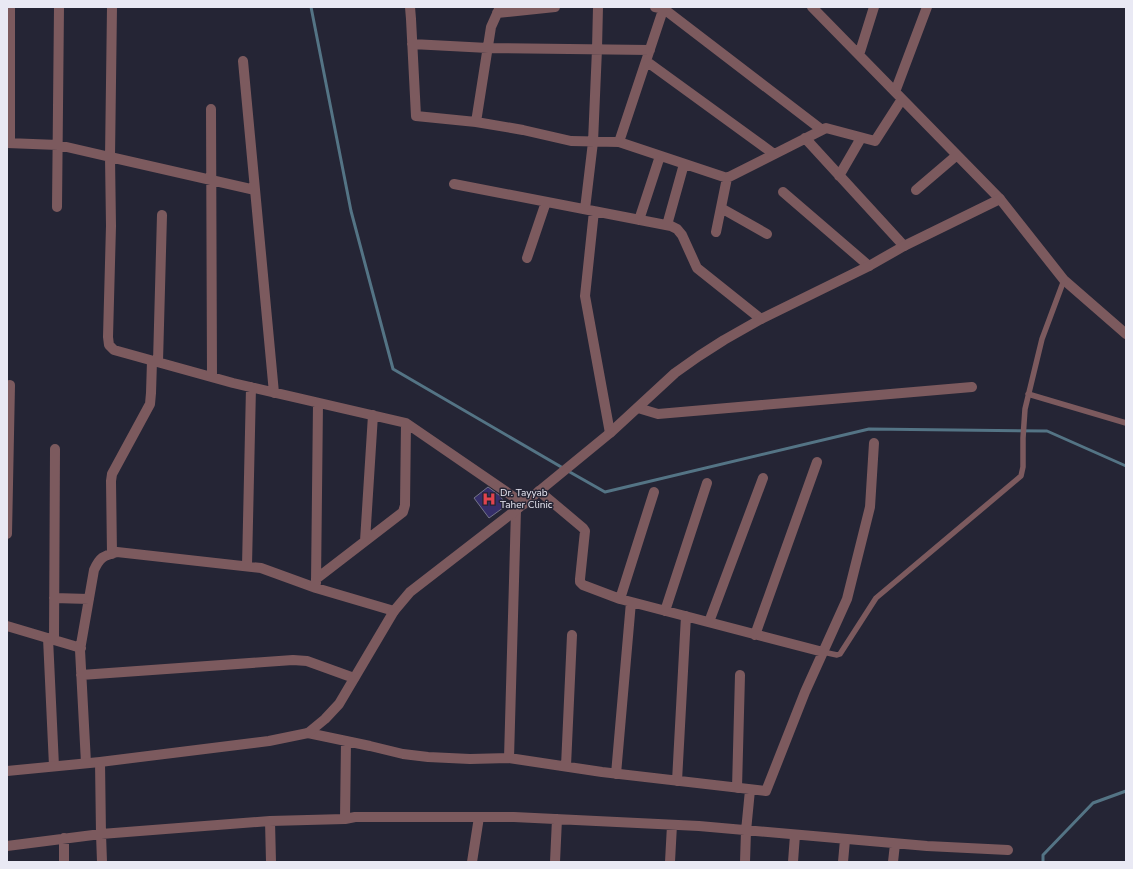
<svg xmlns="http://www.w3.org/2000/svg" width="1133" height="869" font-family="'Nunito Sans',sans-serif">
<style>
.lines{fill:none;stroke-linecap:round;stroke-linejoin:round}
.stream{stroke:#547485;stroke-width:3}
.building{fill:#352e69;stroke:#747488}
.service{stroke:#7c5a5e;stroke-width:5.5}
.minor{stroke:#7c5a5e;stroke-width:10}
.tertiary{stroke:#7c5a5e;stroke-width:10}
.labels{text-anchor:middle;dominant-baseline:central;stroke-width:3;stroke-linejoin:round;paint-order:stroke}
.poi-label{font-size:10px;fill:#e9e9f4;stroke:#252535;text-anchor:start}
</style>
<rect width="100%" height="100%" fill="#252535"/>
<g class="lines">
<!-- stream -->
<path class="stream" d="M311,7L351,211L393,369L563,468
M568,471L605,492L869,429L1047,431L1126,466
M1043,862V855L1093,803L1126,791"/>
</g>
<!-- building -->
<path class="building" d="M488,487L499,495L507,505L489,518L474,498Z"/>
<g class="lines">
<!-- service -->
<path class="service" d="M1028,394L1126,423
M823,652L837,655L840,654L876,598L1021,476L1023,467V438L1025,409L1042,339L1064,280"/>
<!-- minor -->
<path class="minor" d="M112,7L110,157L255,190
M410,7L411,19L416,116L476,122
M500,7L491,27L476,122L523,130L571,141L619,142
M655,7L664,9L822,130
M664,7L619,142L727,178L826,128L875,141L902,99
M812,7L1000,199
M497,13L555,7
M412,44L488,48L650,50
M859,55L874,7
M243,61L274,393
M646,61L774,154
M895,92L927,7
M211,109L212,377
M805,138L904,246
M7,143L58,145L110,157L111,226L108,337L109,345L114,350L233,383L406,423L524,504
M10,143V7
M839,176L861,138
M454,184L671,226L677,229L682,235L697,268L761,319
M916,190L957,155
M783,192L869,266
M57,207L59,7
M721,208L767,234
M585,209L593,142L597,49L598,7
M594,211L585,296L610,433
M639,220L660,156
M667,225L684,164
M716,232L727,178
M527,258L546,202
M158,362L162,215
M638,408L658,414L972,387
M539,491L583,528L585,531L580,579V582L583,585L620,599L823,652
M7,534L10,385
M365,541L373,415
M112,554L111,481L112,474L150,404L151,393L152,361
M247,566L251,387
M316,579L403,512L405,505L406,423
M316,583L318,403
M54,598L89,599
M620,599L654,492
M665,611L707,483
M709,622L763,478
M7,626L81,648
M755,635L817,462
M48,638L54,766
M54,640L55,449
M81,675L293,660L307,661L354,678
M308,733L370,746L403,754L428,757L470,759L509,758L602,772L766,791L805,692L847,599L870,507L874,443
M509,758L516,510
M100,762L101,834L270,821L345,819L355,817H514L699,826L927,846L1008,850
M86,763L80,650L94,570C100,557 103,556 117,552L261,568L316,588L394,611
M566,766L572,635
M616,774L631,602
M677,781L686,616
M737,788L740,675
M345,819L346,741
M270,821L271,862
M64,838V862
M7,846L101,834L102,862
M472,862L479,817
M555,862L557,819
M670,862L672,825
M745,862L746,831L750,790
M793,862L795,835
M843,862L845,840
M893,862L895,844"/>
<!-- tertiary -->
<path class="tertiary" d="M7,771L100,762L269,741L308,733L325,719L339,704L394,611L410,592L516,510L610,433L675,373L699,356L724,340L761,319L869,266L904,246L1000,199L1064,280L1126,334"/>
</g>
<!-- icons -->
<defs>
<g id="hospital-bare" transform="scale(1.08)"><path d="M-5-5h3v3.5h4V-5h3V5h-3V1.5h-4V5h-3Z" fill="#e0444e" stroke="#252535" stroke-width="2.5" paint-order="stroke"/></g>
</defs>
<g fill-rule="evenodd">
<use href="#hospital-bare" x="489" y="499"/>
</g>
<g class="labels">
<!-- poi labels -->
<g class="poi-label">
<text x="500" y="493">Dr. Tayyab<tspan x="500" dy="12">Taher Clinic</tspan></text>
</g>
</g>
<!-- border -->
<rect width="1133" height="869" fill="none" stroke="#e9e9f4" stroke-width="16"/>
</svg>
